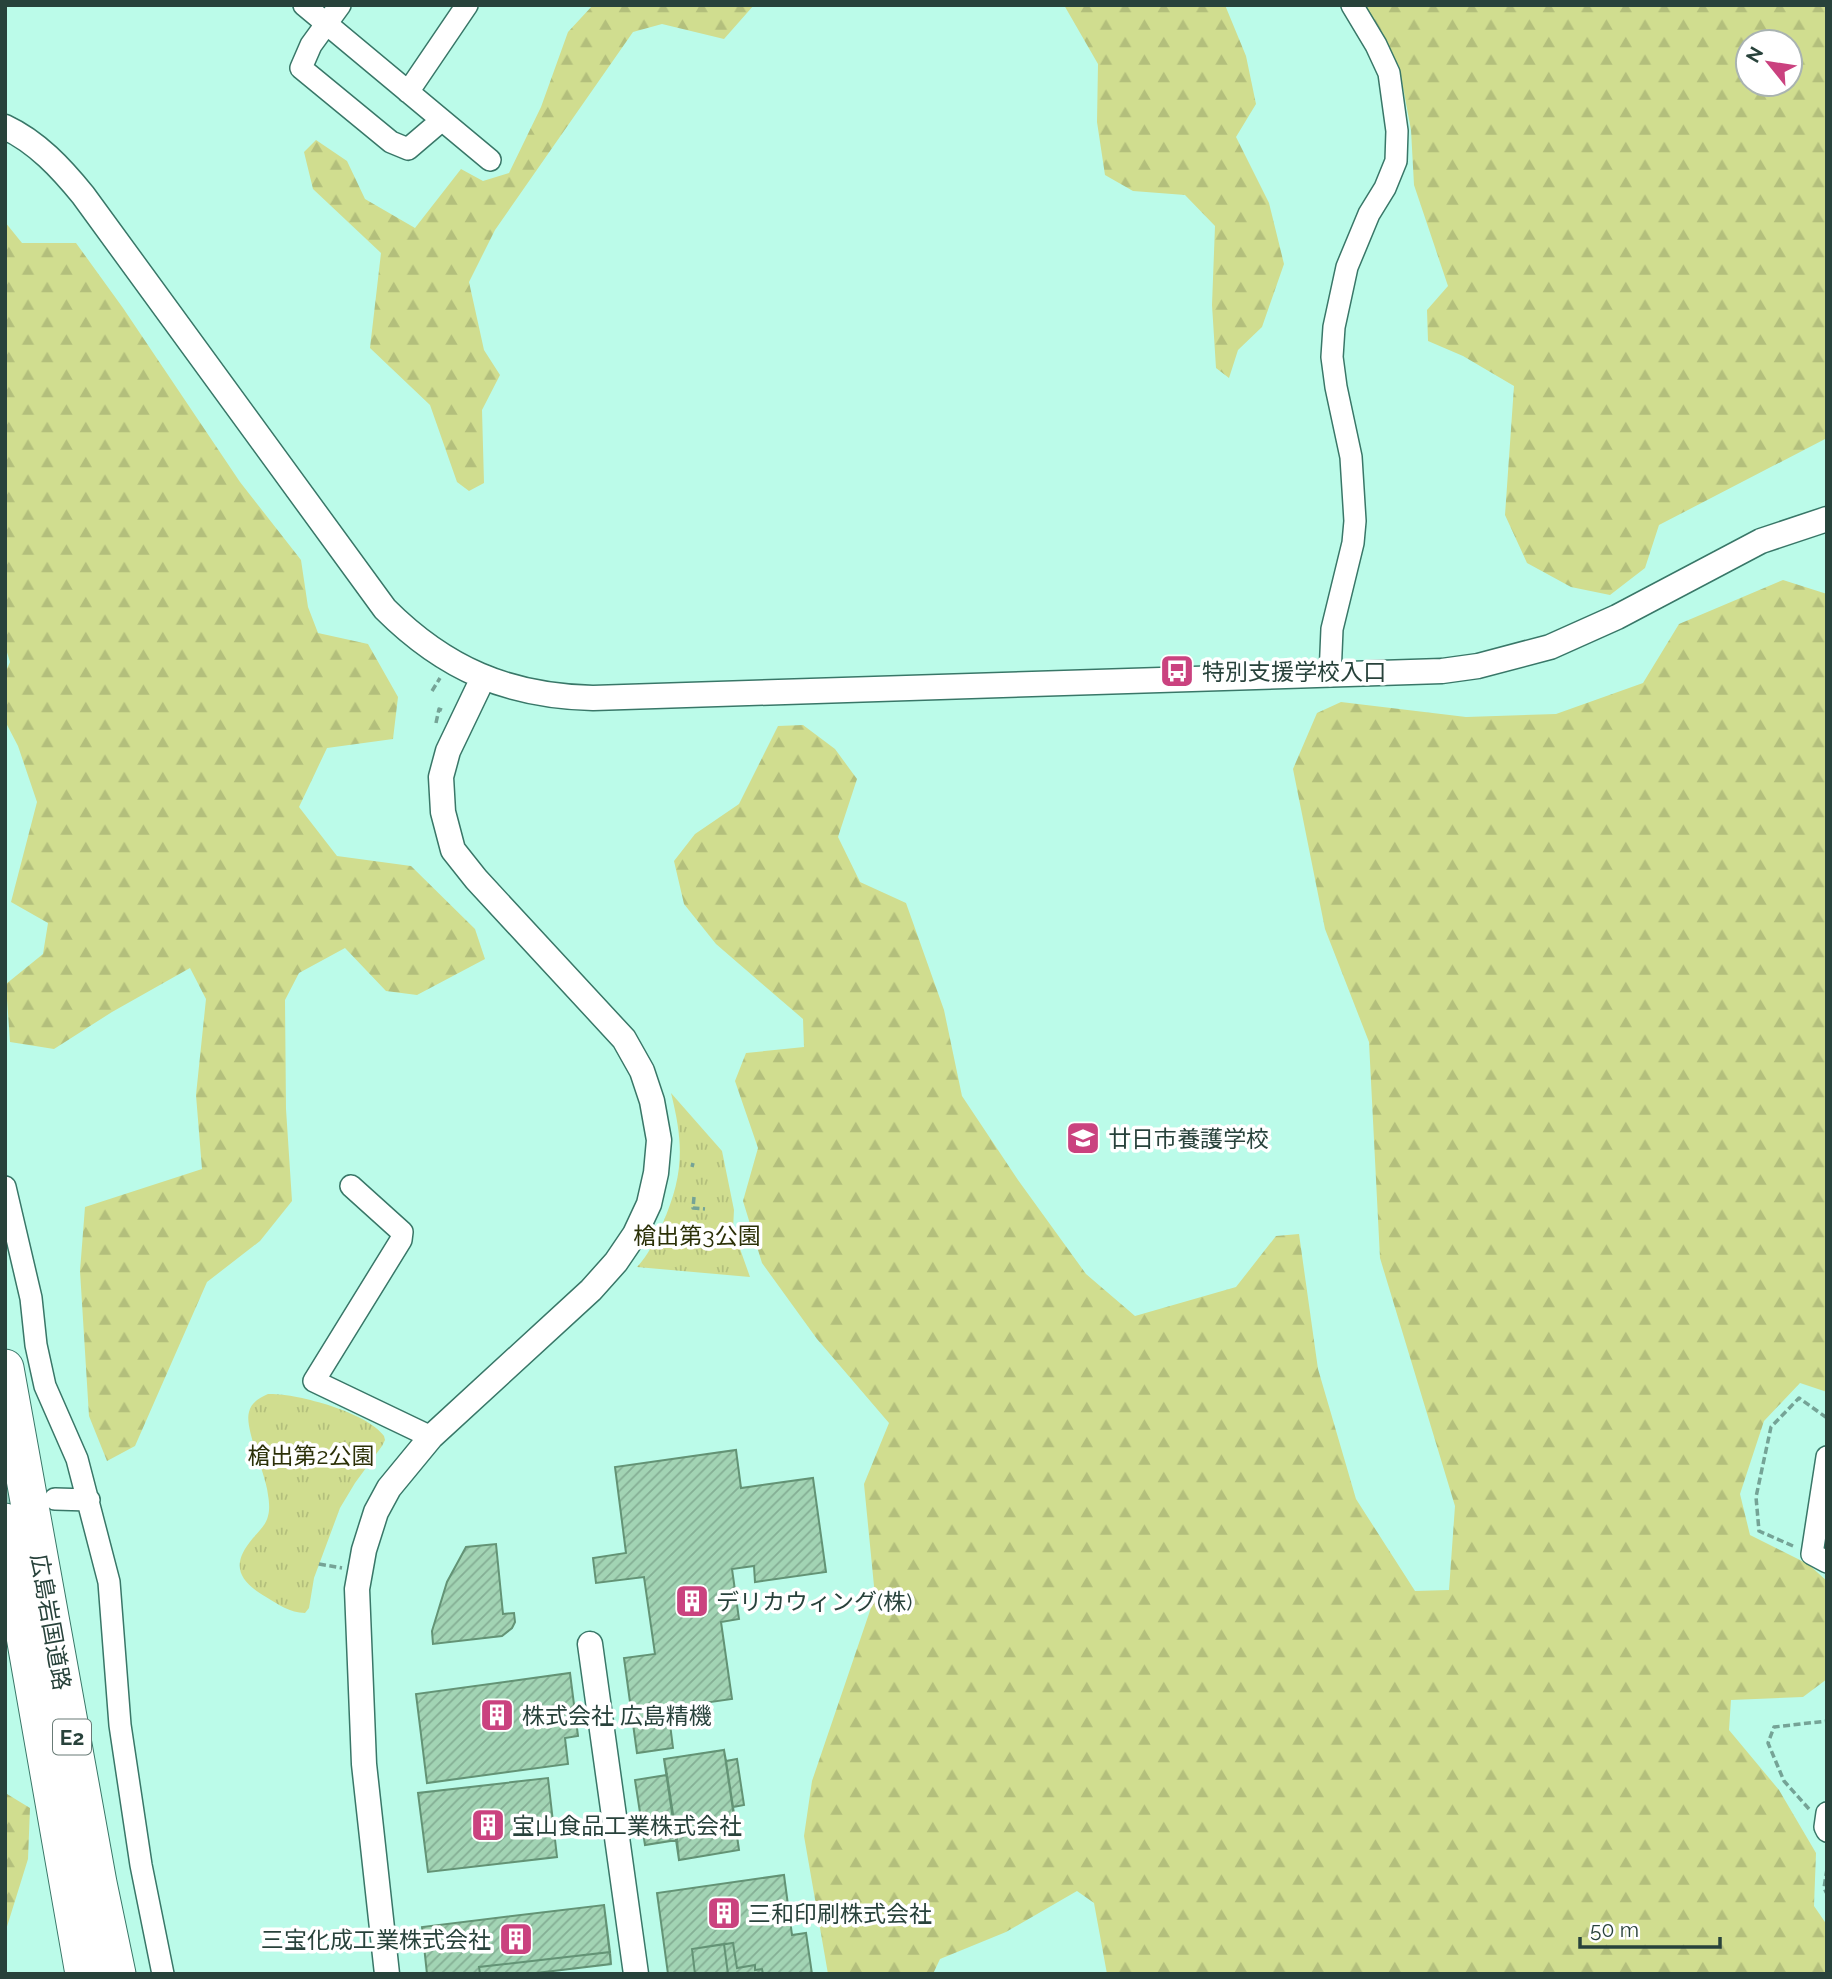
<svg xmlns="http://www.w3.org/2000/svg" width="1832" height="1979" font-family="Raleway,'Noto Sans JP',sans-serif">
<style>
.forest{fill:url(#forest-firs);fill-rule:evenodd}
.park{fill:url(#park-tufts)}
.building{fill:url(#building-hatch);stroke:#639375;stroke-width:2}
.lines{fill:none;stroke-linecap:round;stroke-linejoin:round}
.minor-tunnel{stroke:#9ed6c6;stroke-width:21;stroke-dasharray:21 10;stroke-linecap:butt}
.minor-casing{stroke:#397768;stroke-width:24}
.tertiary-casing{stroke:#397768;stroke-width:27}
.motorway-casing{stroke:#397768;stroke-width:39}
.path{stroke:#75a396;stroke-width:3.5;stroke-dasharray:7 3.5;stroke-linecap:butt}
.minor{stroke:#fff;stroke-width:21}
.tertiary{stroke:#fff;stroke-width:24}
.motorway{stroke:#fff;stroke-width:37}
.labels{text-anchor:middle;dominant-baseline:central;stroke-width:7;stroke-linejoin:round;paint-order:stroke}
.shield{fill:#fff;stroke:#687b76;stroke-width:2}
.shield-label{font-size:21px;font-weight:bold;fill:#28423b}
.poi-label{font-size:23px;fill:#28423b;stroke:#fff;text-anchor:start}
.park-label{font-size:23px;fill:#2b3007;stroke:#fff}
.street-label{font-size:23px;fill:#28423b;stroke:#fff}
</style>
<defs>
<pattern id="forest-firs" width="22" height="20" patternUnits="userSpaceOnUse" patternTransform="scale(1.75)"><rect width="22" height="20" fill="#d0dd8f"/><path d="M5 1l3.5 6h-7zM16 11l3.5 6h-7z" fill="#b3bf7c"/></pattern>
<pattern id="park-tufts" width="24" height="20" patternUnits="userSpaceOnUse" patternTransform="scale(1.75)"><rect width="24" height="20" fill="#d0dd8f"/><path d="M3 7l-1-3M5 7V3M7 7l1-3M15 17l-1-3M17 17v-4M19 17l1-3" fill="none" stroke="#b3bf7c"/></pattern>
<pattern id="building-hatch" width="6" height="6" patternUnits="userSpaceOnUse" patternTransform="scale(1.75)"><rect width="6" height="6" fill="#a2d4b4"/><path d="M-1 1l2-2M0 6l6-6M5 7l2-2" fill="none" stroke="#84ae94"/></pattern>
</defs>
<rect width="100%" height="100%" fill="#bbfbe9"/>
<!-- forest -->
<path class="forest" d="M593,5H754L724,39L662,24L633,32L495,230L469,282L484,350L500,375L482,410L484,483L469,491L457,482L430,405L370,348L381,253L313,189L304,152L316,140L347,161L365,199L415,228L461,169L483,181L509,173L541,107L568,32Z
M1064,5H1225L1246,56L1256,104L1236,137L1269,203L1284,264L1262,327L1238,350L1229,378L1216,368L1212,305L1215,226L1185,195L1133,191L1105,175L1097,122L1098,64Z
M1361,5H1827V438L1659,525L1645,568L1610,595L1571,587L1527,563L1505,515L1514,386L1463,356L1428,341L1427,310L1448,286L1414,185L1411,130L1399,66ZM1748,42H1790V84H1748Z
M5,222L22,243H76L123,308L240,482L301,560L308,607L318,633L368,644L398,697L393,739L327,748L299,807L337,856L411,866L475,929L485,959L417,995L386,991L345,948L299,973L285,1000L286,1109L292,1201L260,1241L207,1282L135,1446L107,1461L89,1416L80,1271L85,1207L202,1169L196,1095L206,999L190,968L112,1012L54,1049L10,1042L6,984L43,954L48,923L11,902L37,802L18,746L5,721V673L10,662L5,646Z
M1783,580L1827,594V1392L1800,1383L1764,1421L1740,1494L1750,1535L1808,1564L1827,1581V1679L1803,1697L1731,1700L1729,1730L1779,1790L1816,1853L1814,1906L1827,1925V1974H1107L1094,1903L1077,1891L1006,1932L940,1959L933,1974H828L804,1836L812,1781L875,1596L864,1484L889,1423L817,1339L762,1263L743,1201L758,1148L735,1081L746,1053L804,1047L803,1019L716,944L684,904L674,861L695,834L739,804L778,726L803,725L835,749L857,779L838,837L860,882L906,903L944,1010L962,1096L1018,1180L1086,1274L1135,1316L1236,1287L1276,1236L1299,1234L1318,1369L1356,1499L1415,1591L1449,1590L1455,1506L1380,1258L1369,1042L1325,929L1293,769L1317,713L1341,702L1466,717L1556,714L1643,683L1679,624Z
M7,1794L30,1808L28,1859L5,1933V1796Z"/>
<!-- park -->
<path class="park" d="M671,1093L722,1151L734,1210L733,1229L750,1277L637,1267C648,1255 655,1241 662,1225C684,1175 684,1145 671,1093Z
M268,1394C296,1393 367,1412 384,1436L385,1440L382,1446L355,1483L340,1508L314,1578L309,1608L305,1613C290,1613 278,1604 266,1597C237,1580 231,1564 253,1538C259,1531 266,1525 268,1516C270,1509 269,1501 268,1495C266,1474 244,1428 249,1412C251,1402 260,1398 268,1394Z"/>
<!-- building -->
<path class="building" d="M736,1450L741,1488L813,1478L826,1572L755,1582L754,1566L732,1569L739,1619L721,1622L732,1699L668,1708L673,1748L637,1753L624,1658L655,1654L644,1577L596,1583L593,1558L626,1553L615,1467Z
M359,1451L368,1458L362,1466L353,1459Z
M496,1544L503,1614L514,1613L515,1622L512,1628L502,1636L433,1644L432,1631L447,1582L466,1547Z
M570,1673L578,1736L565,1738L568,1764L427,1783L416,1694Z
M724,1750L726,1761L737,1759L744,1805L733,1807L739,1850L679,1860L677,1840L645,1845L635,1780L667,1775L664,1759Z
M724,1750L739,1850L679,1860L664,1759Z
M737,1759L744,1805L733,1807L726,1761Z
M667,1775L677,1840L645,1845L635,1780Z
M548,1778L557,1857L428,1872L418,1793Z
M784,1875L792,1935L806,1933L812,1974H763L762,1969L755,1970V1965L737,1968L733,1943L692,1949L695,1974H668L657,1893Z
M604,1905L610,1952L479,1967L480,1974H427L422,1927Z
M604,1905L611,1964L528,1974H427L422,1927Z
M733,1943L737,1968L755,1965V1970L762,1969L763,1974H728L724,1944Z
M724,1944L728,1974H695L692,1949Z
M610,1952L611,1964L528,1974H480L479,1967Z"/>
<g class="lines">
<!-- minor-tunnel -->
<path class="minor-tunnel" d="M5,1497L38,1498"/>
<!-- minor casing -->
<g class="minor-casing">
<path id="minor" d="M304,5L490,160
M340,5L311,45L301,68L391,142L408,149L442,120
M408,92L467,5
M1330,676L1332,629L1353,543L1355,521L1351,457L1336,387L1332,357L1334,327L1347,267L1369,214L1385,188L1396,161L1397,131L1389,73L1376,45L1352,5
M351,1186L402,1232L401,1240L314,1381L431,1437
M5,1187L31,1298L36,1345L45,1386L77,1459L109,1582L120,1725L141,1865L163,1974
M1827,1457L1812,1554L1827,1562
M55,1499L89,1500
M1827,1813L1825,1827L1827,1831"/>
</g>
<!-- tertiary casing -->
<g class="tertiary-casing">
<path id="tertiary" d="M5,127C37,142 61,168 83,195L385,609C445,669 508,696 593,698L1442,671L1478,666L1550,647L1617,617L1761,541L1827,519
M590,1644L636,1974
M387,1974L364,1764L357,1589L364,1550L376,1512L389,1488L431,1437L591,1290L616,1262L635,1234L649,1204L656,1173L659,1140L652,1101L642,1071L624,1039L476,879L453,850L443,812L441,777L448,751L483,678"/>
</g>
<!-- motorway casing -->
<g class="motorway-casing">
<path id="motorway" d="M5,1368L98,1883L117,1974
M5,1522L84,1974"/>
</g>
<!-- path -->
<path class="path" d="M432,691L440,678
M436,723L439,709L444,711
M692,1167L693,1163
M694,1197L693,1208L705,1209
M1793,1546L1759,1531L1756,1497L1771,1427L1799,1398L1827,1418
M319,1564L342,1568
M1809,1809L1784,1781L1768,1743L1774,1727L1827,1721
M1827,1869L1824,1888L1827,1894"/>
<!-- minor -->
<use href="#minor" class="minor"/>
<!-- tertiary -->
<use href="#tertiary" class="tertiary"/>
<!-- motorway -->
<use href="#motorway" class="motorway"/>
</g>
<!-- icons -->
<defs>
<g id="bus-square" transform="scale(1.75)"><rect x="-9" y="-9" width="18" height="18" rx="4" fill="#ca427f" stroke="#fff"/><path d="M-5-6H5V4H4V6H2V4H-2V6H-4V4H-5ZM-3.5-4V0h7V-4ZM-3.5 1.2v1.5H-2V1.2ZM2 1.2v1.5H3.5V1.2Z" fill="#fff"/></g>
<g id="school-square" transform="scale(1.75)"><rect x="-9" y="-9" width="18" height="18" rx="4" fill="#ca427f" stroke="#fff"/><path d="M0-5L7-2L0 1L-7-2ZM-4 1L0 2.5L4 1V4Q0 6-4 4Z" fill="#fff"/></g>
<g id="building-square" transform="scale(1.75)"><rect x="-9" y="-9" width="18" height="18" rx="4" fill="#ca427f" stroke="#fff"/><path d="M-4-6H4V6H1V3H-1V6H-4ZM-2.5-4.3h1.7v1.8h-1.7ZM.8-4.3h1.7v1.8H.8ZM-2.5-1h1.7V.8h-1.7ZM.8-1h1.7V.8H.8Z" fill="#fff"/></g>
</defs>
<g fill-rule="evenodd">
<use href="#bus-square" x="1177" y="671"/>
<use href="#school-square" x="1083" y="1138"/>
<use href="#building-square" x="692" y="1601"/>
<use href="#building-square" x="497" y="1715"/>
<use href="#building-square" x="488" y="1825"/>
<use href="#building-square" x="724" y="1913"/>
<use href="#building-square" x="516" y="1939"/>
</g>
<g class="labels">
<!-- shield labels -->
<rect class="shield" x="53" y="1719.5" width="38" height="35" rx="5"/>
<g class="shield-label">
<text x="72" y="1737">E2</text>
</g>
<!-- poi labels -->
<g class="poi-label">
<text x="1202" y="671">特別支援学校入口</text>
<text x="1108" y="1138">廿日市養護学校</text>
<text x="716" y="1601">デリカウィング(株)</text>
<text x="522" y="1715">株式会社 広島精機</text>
<text x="512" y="1825">宝山食品工業株式会社</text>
<text x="748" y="1913">三和印刷株式会社</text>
<text x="491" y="1939" text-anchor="end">三宝化成工業株式会社</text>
</g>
<!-- park labels -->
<g class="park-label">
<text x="697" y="1235">槍出第3公園</text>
<text x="311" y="1455">槍出第2公園</text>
</g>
<!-- street labels -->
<g class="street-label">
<text transform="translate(51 1622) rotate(80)">広島岩国道路</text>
</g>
</g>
<!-- border -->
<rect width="1832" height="1979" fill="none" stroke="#28423b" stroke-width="14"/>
<!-- north arrow -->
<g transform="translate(1769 63) rotate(300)"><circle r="33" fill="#ffffff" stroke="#a9b3b1" stroke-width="2"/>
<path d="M0-5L12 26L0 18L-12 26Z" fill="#ca427f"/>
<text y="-10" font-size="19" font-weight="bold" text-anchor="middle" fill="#28423b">N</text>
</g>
<!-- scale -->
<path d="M1580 1937v10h140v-10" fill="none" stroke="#28423b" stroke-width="3.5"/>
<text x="1590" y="1937" font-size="21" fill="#28423b" stroke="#ffffff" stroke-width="5" paint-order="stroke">50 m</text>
</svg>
